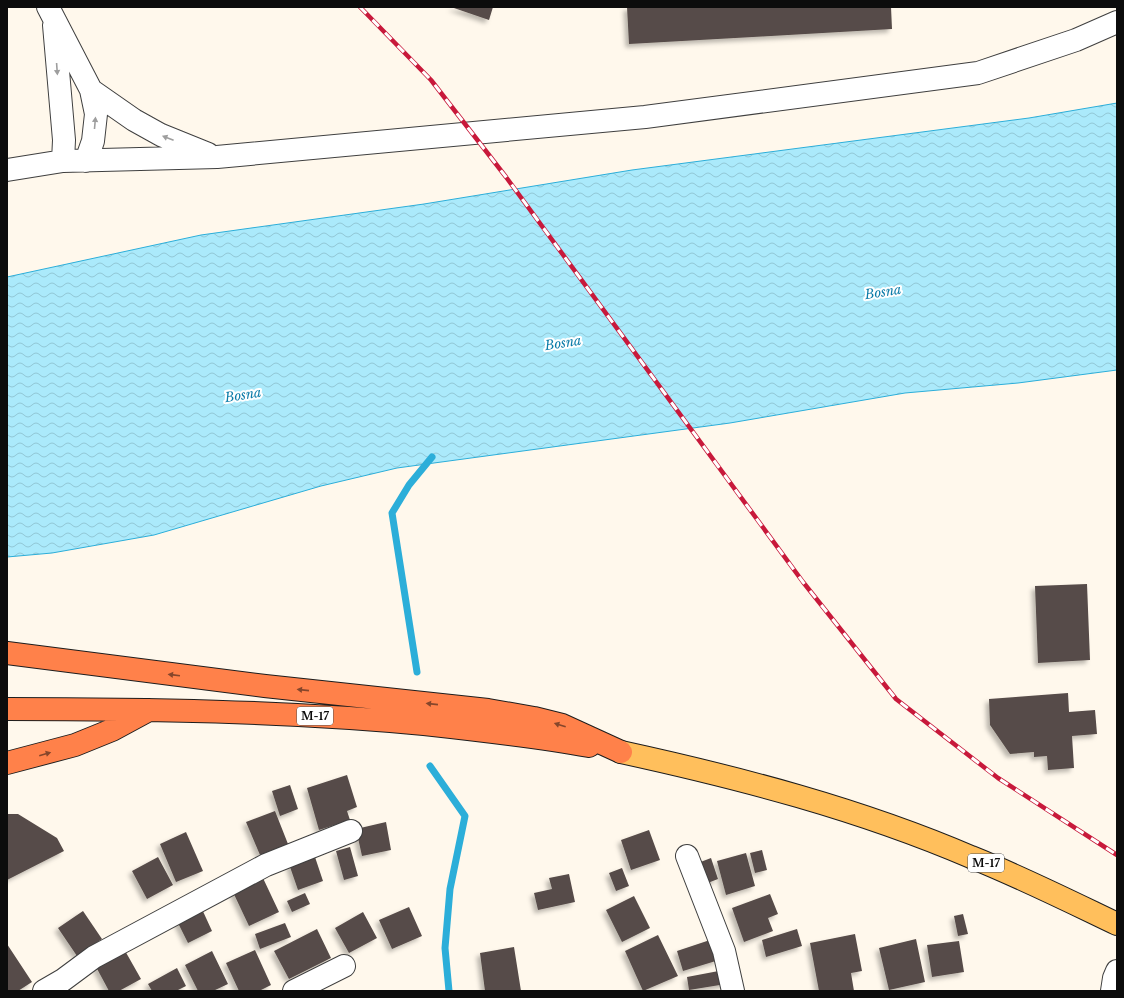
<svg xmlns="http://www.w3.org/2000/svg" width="1124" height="998" font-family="'Libre Baskerville',serif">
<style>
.water{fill:url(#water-waves);stroke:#2caed9}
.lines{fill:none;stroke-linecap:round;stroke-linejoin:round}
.stream{stroke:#2caed9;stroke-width:7}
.building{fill:#564b48;filter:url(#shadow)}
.minor-casing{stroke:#3f3f3f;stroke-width:24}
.major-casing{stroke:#1d1d1d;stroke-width:24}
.highway-casing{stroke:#1d1d1d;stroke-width:24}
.minor{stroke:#fff;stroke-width:22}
.major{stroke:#ffbf5c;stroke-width:22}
.highway{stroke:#ff814a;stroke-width:22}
.rail-casing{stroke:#c8193b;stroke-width:4.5}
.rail{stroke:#fff;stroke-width:3;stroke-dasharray:9;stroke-linecap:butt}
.oneway{fill:#9e9e9e}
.oneway2{fill:#86462b}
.labels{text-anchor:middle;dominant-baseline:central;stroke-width:4;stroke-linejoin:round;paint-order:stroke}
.shield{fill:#fff;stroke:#555;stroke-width:1}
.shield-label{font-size:11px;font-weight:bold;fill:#0c0c0c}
.water-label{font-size:13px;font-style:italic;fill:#0b7ca9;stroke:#fff}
</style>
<defs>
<pattern id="water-waves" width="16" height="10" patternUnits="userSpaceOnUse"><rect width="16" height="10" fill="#abeafb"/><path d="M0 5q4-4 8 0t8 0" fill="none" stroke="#92c8d6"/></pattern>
<filter id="shadow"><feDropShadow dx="-3.5" dy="3.5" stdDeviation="2" flood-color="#0004"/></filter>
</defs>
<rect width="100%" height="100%" fill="#fff8ec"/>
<!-- water -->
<path class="water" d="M1117,103V370L1018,383L905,393L730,423L397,468L321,486L154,535L52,553L7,557V277L201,235L424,204L632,170L1029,118Z"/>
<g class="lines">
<!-- stream -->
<path class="stream" d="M417,672L392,513L409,485L432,457
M430,766L465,816L450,889L445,948L449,991"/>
</g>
<!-- building -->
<path class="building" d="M451,7H493L489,20Z
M627,7H891L892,29L629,44Z
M1087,584L1090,660L1038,663L1035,586Z
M1068,693L1069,712L1095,710L1097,734L1072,736L1074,768L1048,770L1047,756L1034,757V752L1010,754L990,725L989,699Z
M347,775L357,807L347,811L350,820L319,830L307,788Z
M290,785L298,809L280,816L272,791Z
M275,811L288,844L260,855L246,822Z
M7,814H18L57,838L64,851L7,880Z
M386,822L391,850L362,856L356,829Z
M649,830L660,860L631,870L621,840Z
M186,832L203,871L176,882L160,844Z
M350,847L358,876L344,880L336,851Z
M762,850L767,870L755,873L750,853Z
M746,853L755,886L726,895L717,861Z
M314,854L323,881L298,890L289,864Z
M158,857L173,885L147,899L132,871Z
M711,858L718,879L705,884L698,863Z
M622,868L629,886L616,891L609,873Z
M569,874L575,902L538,910L534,893L552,889L549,878Z
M262,876L279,912L249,926L232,890Z
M305,893L310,904L292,912L287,901Z
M770,894L778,914L768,918L773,931L744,942L732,908Z
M634,896L650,928L622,942L606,910Z
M201,907L212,931L188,943L176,919Z
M409,907L422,936L392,949L379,920Z
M83,911L102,939L77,956L58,928Z
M363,912L377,938L349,953L335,928Z
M963,914L968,934L958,936L954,916Z
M285,923L291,937L260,949L255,934Z
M317,929L331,958L289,979L274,951Z
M797,929L802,946L766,957L762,940Z
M855,934L862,971L851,973L854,991H819L810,943Z
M658,935L678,976L643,991L625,951Z
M713,939L719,960L683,971L677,951Z
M916,939L925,982L889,990L879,948Z
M959,941L964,972L932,977L927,945Z
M7,944L32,982L18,991H7Z
M514,947L521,991H485L480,953Z
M124,949L141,979L119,991H109L95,965Z
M255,950L271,985L259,991H239L226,963Z
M212,951L228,984L213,991H198L185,965Z
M177,968L186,986L176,991H152L148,984Z
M724,970L726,984L689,990L687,977Z"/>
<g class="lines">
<!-- minor casing -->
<g class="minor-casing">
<path id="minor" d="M48,7L91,90L96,114L93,141L86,161
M54,25L64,140L63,161
M91,90L134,120L161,135L208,154
M7,170L63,161L217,157L645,117L978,73L1076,40L1117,22
M687,856L724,951L733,991
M44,991L63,980L94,957L266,865L351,831
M294,991L344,966
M1112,991L1114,978L1117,971"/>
</g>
<!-- major casing -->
<g class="major-casing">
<path id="major" d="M621,752C740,778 859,809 971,857C1021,877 1069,901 1117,924"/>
</g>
<!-- highway casing -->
<g class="highway-casing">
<path id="highway" d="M7,653L265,686L488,710L534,718L562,725L621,752
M7,709C146,709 285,711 424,724C479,730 534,736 589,746
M7,763L75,745L112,730L149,710"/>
</g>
<!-- minor -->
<use href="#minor" class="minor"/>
<!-- major -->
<use href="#major" class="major"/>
<!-- highway -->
<use href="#highway" class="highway"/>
<!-- rail casing -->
<g class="rail-casing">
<path id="rail" d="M360,7L431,80L506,177L803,582L896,699L998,778L1117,855"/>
</g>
<!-- rail -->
<use href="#rail" class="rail"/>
</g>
<!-- one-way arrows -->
<defs><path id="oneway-solid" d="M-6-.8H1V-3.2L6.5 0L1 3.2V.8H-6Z"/></defs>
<g class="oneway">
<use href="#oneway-solid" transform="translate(57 69) rotate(86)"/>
<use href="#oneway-solid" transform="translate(95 123) rotate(-85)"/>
<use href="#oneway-solid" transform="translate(168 138) rotate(-159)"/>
</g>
<g class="oneway2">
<use href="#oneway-solid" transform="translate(174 675) rotate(-173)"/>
<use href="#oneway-solid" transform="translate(303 690) rotate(-174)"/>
<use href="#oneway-solid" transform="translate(432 704) rotate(-174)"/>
<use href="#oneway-solid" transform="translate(560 725) rotate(-162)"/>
<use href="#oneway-solid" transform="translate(45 754) rotate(-16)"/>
</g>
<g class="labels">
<!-- shield labels -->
<g class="shield">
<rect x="297" y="707" width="36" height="18" rx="3"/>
<rect x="968" y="854" width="36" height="18" rx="3"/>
</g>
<g class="shield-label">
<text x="315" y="716">M-17</text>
<text x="986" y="863">M-17</text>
</g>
<!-- water labels -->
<g class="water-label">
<text transform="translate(883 292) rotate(-9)">Bosna</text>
<text transform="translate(563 343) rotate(-9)">Bosna</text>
<text transform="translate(243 395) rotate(-9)">Bosna</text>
</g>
</g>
<!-- border -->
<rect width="1124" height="998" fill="none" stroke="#0c0c0c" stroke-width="16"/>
</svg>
